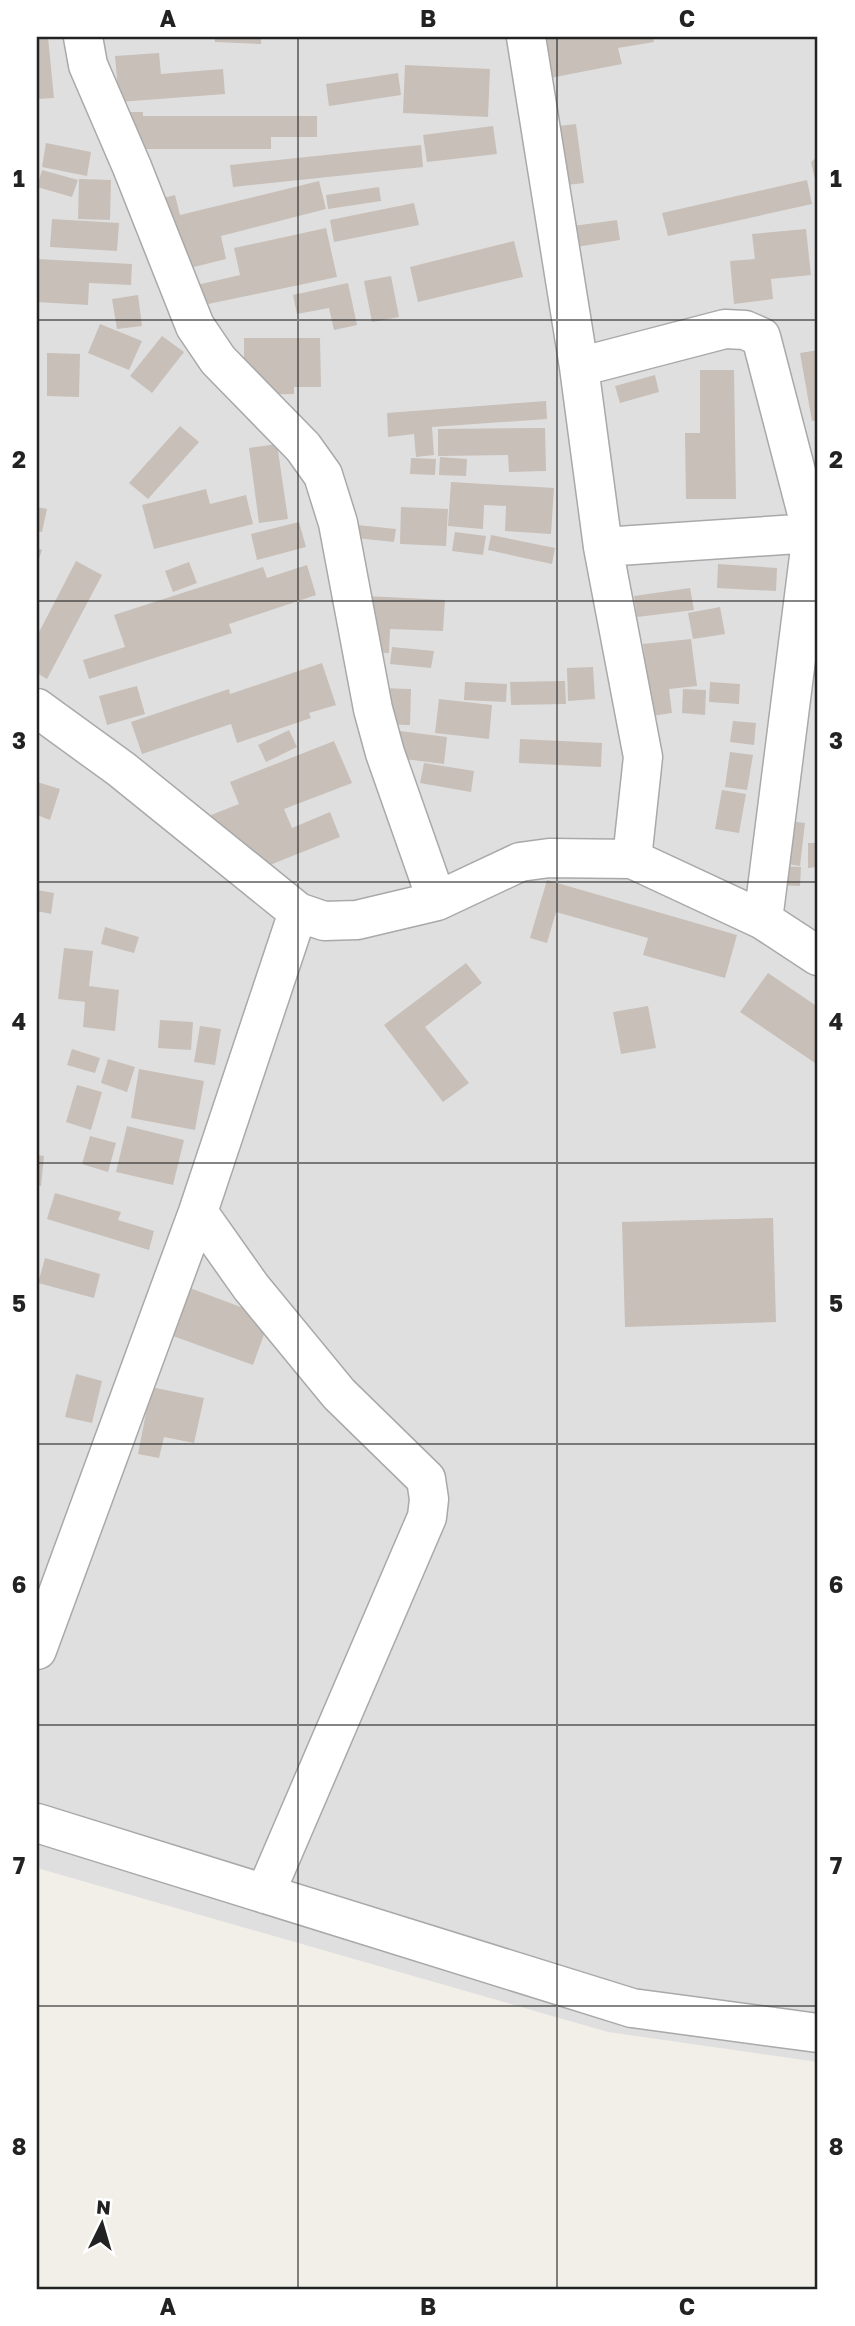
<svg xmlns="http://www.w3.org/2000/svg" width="855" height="2326" font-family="'Golos Text',sans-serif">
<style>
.residential{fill:#e0dfdf}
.building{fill:#c7bfb8}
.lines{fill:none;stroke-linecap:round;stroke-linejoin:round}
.minor-casing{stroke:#a9a9a9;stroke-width:41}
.minor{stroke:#fff;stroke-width:38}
.grid{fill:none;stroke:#222;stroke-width:2;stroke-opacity:0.55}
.neatline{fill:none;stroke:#222;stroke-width:2.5}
.grid-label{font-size:23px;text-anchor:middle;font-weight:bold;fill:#222}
</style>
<rect width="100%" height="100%" fill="#f2efe9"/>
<!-- residential -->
<path class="residential" d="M37,37H818V2062L608,2032L37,1868Z"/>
<!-- building -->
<path class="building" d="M48,37L54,98L37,99V38Z
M215,37H261V44L215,42Z
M556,37H653L654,42L618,48L622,64L545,79L538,40Z
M159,53L161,74L223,69L225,94L119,102L115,56Z
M405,65L490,69L488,117L403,113Z
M398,73L401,95L329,106L326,84Z
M116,112H143V116H317V137H271V149H116Z
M576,124L584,183L558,186L550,127Z
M493,126L497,154L427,162L423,135Z
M46,143L91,152L87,176L42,167Z
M421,145L423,167L233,187L230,165Z
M818,156V187L817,188L811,162Z
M42,170L78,180L72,197L37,187Z
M79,179L111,180L110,220L78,219Z
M807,180L812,204L668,236L662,213Z
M319,181L326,209L221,236L226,259L170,273L152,201L175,195L180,215Z
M379,187L381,201L328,209L326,195Z
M414,203L419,225L334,242L330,220Z
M52,219L119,223L117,251L50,247Z
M617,220L620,240L576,247L573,226Z
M326,228L337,277L189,308L184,288L240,275L234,248Z
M806,229L811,275L771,279L773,299L734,304L730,261L755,259L752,234Z
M514,241L523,277L418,302L410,267Z
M37,259L132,264L131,285L89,283L88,305L37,302Z
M391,276L399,317L372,322L364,281Z
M348,283L357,325L334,330L329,308L297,314L293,295Z
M138,295L142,326L117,329L112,299Z
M100,324L142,341L129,370L88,353Z
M162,336L184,352L152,393L130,376Z
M244,338H320L321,387H294V394L244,395Z
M818,350V420L812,421L800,353Z
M47,353L80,354L79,397L47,396Z
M700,370H734L736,499H686L685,433H700Z
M655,375L659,392L620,403L615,386Z
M546,401L547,419L432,427L434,455L416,457L414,434L388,437L387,413Z
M180,426L199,442L148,499L129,483Z
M545,428L546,471L509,472L508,455L438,456V429Z
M277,444L288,519L259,523L249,448Z
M440,457L467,459L466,476L439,475Z
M411,458L436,459L435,475L410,474Z
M451,482L554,488L551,534L505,531L506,506L484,505L483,529L448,526Z
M206,489L210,504L246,495L253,524L154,549L142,505Z
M37,507L47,509L42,532L37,531Z
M401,507L448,509L446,546L400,544Z
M299,522L306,547L257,560L251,534Z
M357,525L396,529L394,542L356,538Z
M455,532L486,536L483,555L452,551Z
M491,535L555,548L552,564L488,550Z
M37,548L42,550L37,565Z
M76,561L102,575L47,679L37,673V636Z
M189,562L197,583L173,592L165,571Z
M718,564L777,568L776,591L717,588Z
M307,565L316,595L229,624L232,633L89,679L83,660L125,647L114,615L263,567L267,578Z
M690,588L694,610L637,617L634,596Z
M366,596L445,600L443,631L390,629L389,653L363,652Z
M720,607L725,634L693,639L688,613Z
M691,639L697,686L669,689L672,713L652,716L643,644Z
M804,640H818V677H802Z
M392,647L434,651L431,668L390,664Z
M322,663L336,705L309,713L311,718L237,743L231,724L142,754L131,722L229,689L230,694Z
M593,667L595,699L568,701L567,668Z
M565,681L566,704L511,705L510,682Z
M465,682L507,684L506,702L464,700Z
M710,682L740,684L739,704L709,702Z
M137,686L145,714L107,725L99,696Z
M378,688L411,689L410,725L376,724Z
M683,689L706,690L705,715L682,713Z
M439,699L492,705L489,739L435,733Z
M733,721L756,723L754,745L730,742Z
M289,730L297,747L266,762L258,745Z
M392,730L447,737L444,764L389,757Z
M520,739L602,743L601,767L519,763Z
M334,741L352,783L284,809L292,828L330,812L340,837L237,878L211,815L239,804L230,782Z
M730,752L753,755L747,790L725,787Z
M424,763L474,771L471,792L420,783Z
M37,782L60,789L50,820L37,815Z
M722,790L746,794L739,833L715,829Z
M781,820L805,823L800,866L776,862Z
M808,843H818V867L808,868Z
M775,866L801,867L800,886L773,885Z
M547,880L737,935L725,978L643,955L648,938L556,912L547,943L530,938Z
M37,890L54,893L51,914L37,911Z
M105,927L139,937L134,953L101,944Z
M64,948L93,951L89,986L119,990L115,1031L83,1027L85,1002L58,999Z
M466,963L482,983L425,1027L469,1083L443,1102L384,1025Z
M768,973L818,1007V1065L740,1012Z
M648,1006L656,1048L621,1054L613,1012Z
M160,1020L193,1022L191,1050L158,1048Z
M200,1026L221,1029L215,1065L194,1062Z
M72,1049L100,1058L95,1073L67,1065Z
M108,1059L135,1067L127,1092L101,1083Z
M139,1069L204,1081L195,1130L131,1118Z
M77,1085L102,1092L91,1130L66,1122Z
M127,1126L184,1140L173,1185L116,1172Z
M90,1136L116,1143L108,1172L82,1164Z
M37,1155L44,1156L41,1186L37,1185Z
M55,1193L121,1212L118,1220L154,1231L149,1250L47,1219Z
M773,1218L776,1322L625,1327L622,1222Z
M45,1258L100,1274L94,1298L38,1283Z
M190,1288L270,1318L253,1365L173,1336Z
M76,1374L102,1381L92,1423L65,1417Z
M151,1387L204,1398L194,1443L164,1437L159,1458L138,1454Z"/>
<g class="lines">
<!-- minor casing -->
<g class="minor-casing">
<path id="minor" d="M83,37L88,65L132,167L195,326L218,360L303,447L323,475L338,523L373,709L385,753L437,901
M526,37L579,367L603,547L643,757L632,859
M579,367L725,329L745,330L761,337L812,533L763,920
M603,547L812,533
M37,708L121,769L298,912L324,921L357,920L437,901L520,862L549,858L632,859L763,920L818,956
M198,1212L251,1287L339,1394L426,1479L429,1499L427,1517L265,1894
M37,1650L198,1212L298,912
M37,1823L632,2008L818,2033"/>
</g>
<!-- minor -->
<use href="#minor" class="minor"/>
</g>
<!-- grid -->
<path class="grid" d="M298,37V2289M557,37V2289M37,320H818M37,601H818M37,882H818M37,1163H818M37,1444H818M37,1725H818M37,2006H818"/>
<!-- border -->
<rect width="855" height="2326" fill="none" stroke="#ffffff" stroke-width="77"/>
<!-- north arrow -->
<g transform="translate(102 2224) rotate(5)" stroke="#ffffff" stroke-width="5" paint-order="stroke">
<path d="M0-5L12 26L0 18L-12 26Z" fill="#222222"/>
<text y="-10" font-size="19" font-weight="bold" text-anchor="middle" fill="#222222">N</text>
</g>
<rect x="38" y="38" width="778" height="2250" class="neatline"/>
<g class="grid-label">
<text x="168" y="27">A</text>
<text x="428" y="27">B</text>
<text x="687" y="27">C</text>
<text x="19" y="187">1</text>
<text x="836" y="187">1</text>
<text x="19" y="468">2</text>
<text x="836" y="468">2</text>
<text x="19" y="749">3</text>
<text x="836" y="749">3</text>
<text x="19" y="1030">4</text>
<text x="836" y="1030">4</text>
<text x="19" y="1312">5</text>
<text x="836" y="1312">5</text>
<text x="19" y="1593">6</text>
<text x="836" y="1593">6</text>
<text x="19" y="1874">7</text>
<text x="836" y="1874">7</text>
<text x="19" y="2155">8</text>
<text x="836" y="2155">8</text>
<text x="168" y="2315">A</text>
<text x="428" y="2315">B</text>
<text x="687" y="2315">C</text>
</g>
</svg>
